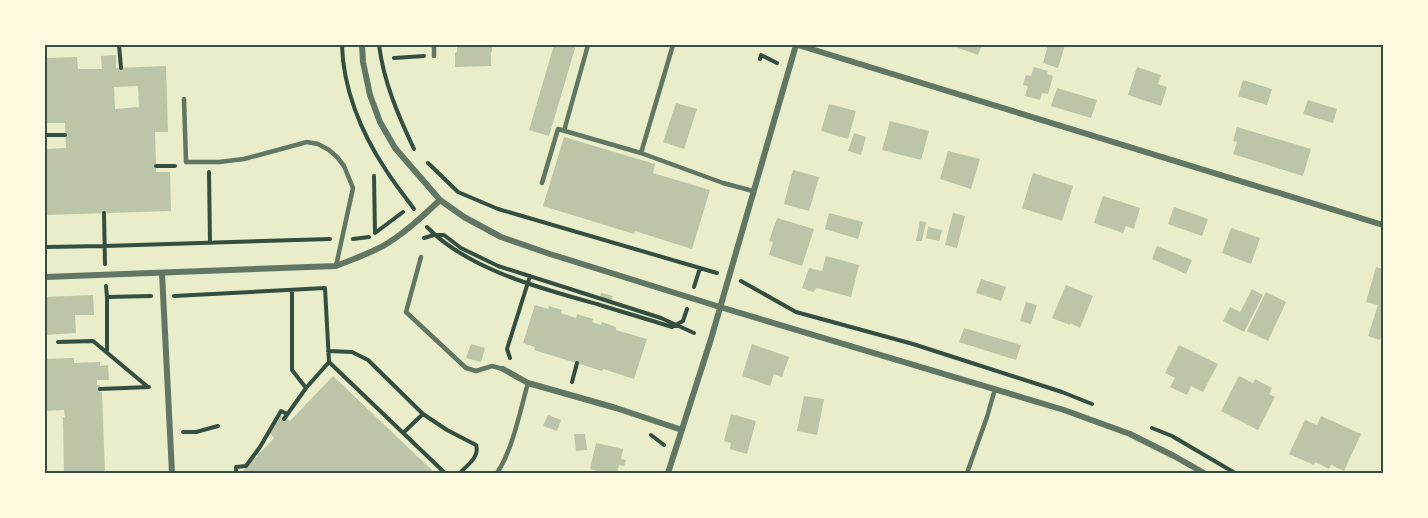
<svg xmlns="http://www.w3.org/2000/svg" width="1428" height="518" font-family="'Nunito Sans',sans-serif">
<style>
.building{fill:#bcc5a7;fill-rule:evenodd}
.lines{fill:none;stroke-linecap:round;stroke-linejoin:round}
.path{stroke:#344e41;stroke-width:4}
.service{stroke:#617663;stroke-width:4.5}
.minor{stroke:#617663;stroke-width:6}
.neatline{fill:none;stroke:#344e41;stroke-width:2}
</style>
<rect width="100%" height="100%" fill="#e9edc9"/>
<!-- building -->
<path class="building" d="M457,45H492V52H491V66L455,67V53L457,52Z
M554,45H576L549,136L529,130Z
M950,45H982L978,55Z
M1048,45H1065L1058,68L1043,63Z
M116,55V68L166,66L168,132H155L156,166V172H170L171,211L45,215V149L66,148L65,123H45V58L77,57L78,69H102L101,56ZM138,86L139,107L115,109L114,87Z
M1034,67L1048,71L1047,74L1053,76L1048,94L1042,93L1040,100L1025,96L1028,86L1023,85L1026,75L1031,76Z
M1137,67L1161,75L1158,84L1167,87L1161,106L1128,95Z
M1243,80L1272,89L1267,105L1238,96Z
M1057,88L1097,100L1091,118L1051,106Z
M1308,100L1337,109L1333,123L1303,114Z
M676,103L697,109L684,149L663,142Z
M829,104L856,111L848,139L821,131Z
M890,121L929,131L921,160L882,150Z
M1237,127L1311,149L1303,176L1233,154L1237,142L1233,141Z
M854,133L866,137L861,155L848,151Z
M564,137L655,164L653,173L710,190L692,249L635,231L634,234L543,206Z
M948,151L980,159L971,189L940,179Z
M793,170L819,177L809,211L784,204Z
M1033,173L1073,186L1062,221L1022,208Z
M1103,196L1140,208L1134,229L1126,226L1123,233L1094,223Z
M1174,207L1208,219L1202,236L1168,224Z
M829,213L863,222L858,239L825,229Z
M953,213L965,216L957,248L945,245Z
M777,218L814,229L802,266L769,255L773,242L769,241Z
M920,221L926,222L922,241H916Z
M928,227L942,230L939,241L926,238Z
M1231,228L1260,238L1251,264L1222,253Z
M1157,246L1192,260L1186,274L1152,259Z
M826,256L859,265L851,297L817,288L813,292L802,288L809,268L822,271Z
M1376,267L1383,269V330L1380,340L1368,336L1378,305L1366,302Z
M981,279L1006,287L1001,301L976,293Z
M1066,285L1093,296L1080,328L1070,323V325L1052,318Z
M1252,289L1263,295L1244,332L1223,321L1230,307L1240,312Z
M1266,292L1286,302L1268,341L1247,331Z
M601,293L613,296L611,301L600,298Z
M93,295L94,315H75L76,333L45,335V297Z
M1026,302L1037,305L1031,324L1020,321Z
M535,305L548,309L549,306L562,310L561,313L576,318L577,314L593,319L592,322L601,325L602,322L616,327V330L647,339L634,379L603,369L602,371L534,350L535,347L523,343Z
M964,328L1021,345L1016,360L959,342Z
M471,344L485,348L481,362L466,358Z
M752,344L789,357L782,377L774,374L770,386L742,376Z
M1179,345L1218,364L1203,392L1191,386L1187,395L1170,387L1175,378L1165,373Z
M74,358V363L100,362V366L108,365L109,380H97V385H100V392H102L105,473H64L63,417H65L64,410L45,411V359Z
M333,376L435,473H241L274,438L269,432L279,415L290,421Z
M1239,376L1253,383L1255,379L1272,388L1269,394L1275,397L1258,430L1221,411Z
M804,396L824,399L817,435L797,431Z
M731,414L756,421L747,454L730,449L731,443L724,441Z
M548,415L561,420L557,431L543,426Z
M1321,416L1361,434L1344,471L1331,465L1329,469L1315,462L1314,465L1289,454L1305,420L1317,425Z
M574,434H585L587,450L576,451Z
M596,443L623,449L621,459L626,460L624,466L619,465L617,473H605L590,469Z"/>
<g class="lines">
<!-- path -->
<path class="path" d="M119,45L121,68
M342,45C343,88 361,132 384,167C393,182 404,195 414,209
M379,45C384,83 398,115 414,149
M394,58L424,56
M760,59L761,55L777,63
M45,135H65
M428,163L458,192L498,209L717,273
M156,166H175
M209,172L210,243
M374,176L375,233
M104,213L105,264
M427,227C467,269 542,289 597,304C622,312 647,319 672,327L683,321L687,309
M375,233L403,212
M424,238L434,235H444L461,248L498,266L661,318L694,333
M353,239L369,237
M45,247L105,246L330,239
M741,281L796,312L913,344L1062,392L1092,404
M106,286L107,297L151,296
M694,287L700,268
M292,290V370L306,388
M174,296L325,288L329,362
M107,297V351
M58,342L93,341L148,387
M328,351L352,352L368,360L423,414L403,433
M510,358L507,349L530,276
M572,382L577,363
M100,389L149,387
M423,414L447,430L476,445C480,457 467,465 460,473
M284,419L306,388L329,362L445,473
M1152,428L1172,436L1235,473
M183,432H196L218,426
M651,435L664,445
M236,473V467L246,466L260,447L281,411L287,414"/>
<!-- service -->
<path class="service" d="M434,45V56
M184,99L186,162H219L244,159L307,142L318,144L329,150L337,157L344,166L353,188L336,266
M564,131L588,45
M641,153L673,45
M542,183L558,129L641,153L723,183L753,191
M421,257L406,312L466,368L476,371L492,366L503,369
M497,473C513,449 520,411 528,383
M967,473L987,417L995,389"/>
<!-- minor -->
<path class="minor" d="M362,45L363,62L370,95L380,122L395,148L440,200L464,217L501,237L550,254L720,307L1064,410L1130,434L1174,456L1204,473
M798,45L1383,225
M162,273L172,473
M45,277L336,266C353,259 372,253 388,243C407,231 423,216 440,200
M503,369L528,383L616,408L682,430
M668,473L711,339L796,45"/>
</g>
<!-- border -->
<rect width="1428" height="518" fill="none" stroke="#fefae0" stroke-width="93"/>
<rect x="46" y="46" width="1336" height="426" class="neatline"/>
</svg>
